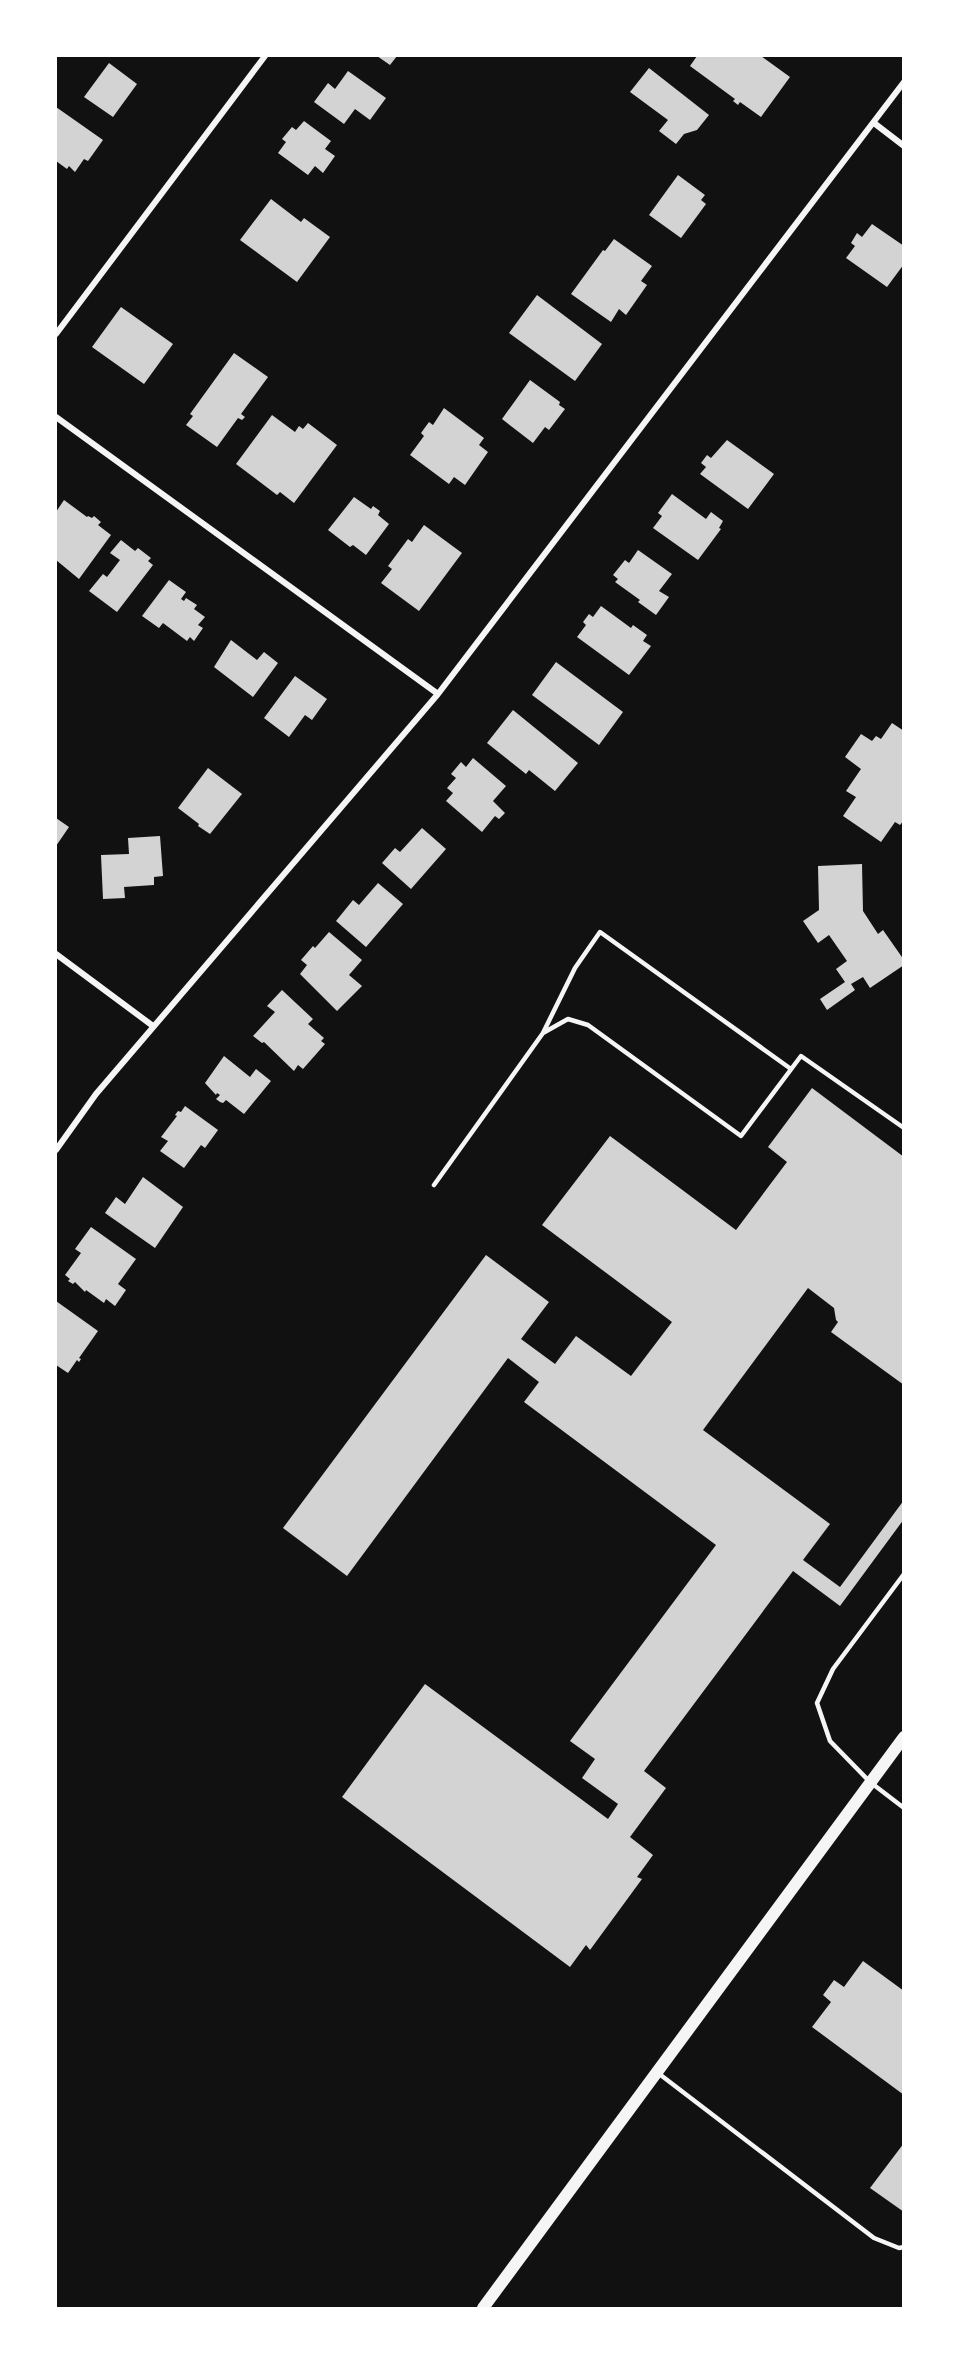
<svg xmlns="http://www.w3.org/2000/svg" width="959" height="2364" font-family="'PT Sans',sans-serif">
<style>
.building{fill:#d3d3d3}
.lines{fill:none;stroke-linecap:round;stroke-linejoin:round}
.service{stroke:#f5f5f5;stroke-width:4.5}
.minor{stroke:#f5f5f5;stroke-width:6}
.secondary{stroke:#f5f5f5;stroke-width:12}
</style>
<rect width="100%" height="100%" fill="#111"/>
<!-- building -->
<path class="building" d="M377,56H397L390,65Z
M697,56H761L790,77L761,117L740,102L738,105L733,101L735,99L690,66Z
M109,63L137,84L113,117L84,97Z
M649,68L709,115L697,130L684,134L676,144L659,131L668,120L630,92Z
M348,71L386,98L370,120L355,109L344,124L314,102L328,83L335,89Z
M56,107L103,140L88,161L84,159L75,172L69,166L67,169L56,161Z
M304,121L331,141L325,149L335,156L323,173L315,166L308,175L278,153L286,142L282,139L292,127L296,130Z
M678,175L705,195L701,200L706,204L681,238L649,215Z
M271,199L301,222L304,218L330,237L297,282L240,240Z
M872,224L904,246V264L887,287L846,258L855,246L851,243L857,233L862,237Z
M614,239L652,266L641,281L647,285L626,315L619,309L611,322L571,294L603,250L605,251Z
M537,295L602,344L575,381L509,333Z
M121,307L173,344L144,384L92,347Z
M234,353L268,377L241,414L245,417L242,420L238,418L217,447L186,425L193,416L190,414Z
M530,380L560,402L559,405L565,409L549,430L545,427L533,443L502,419Z
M444,408L484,438L479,445L488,452L465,485L454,477L449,484L410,455L424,436L421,433L429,422L433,425Z
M272,415L295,432L299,426L303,429L308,423L337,445L294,503L280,492L277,495L236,464Z
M727,440L774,474L748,509L700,474L706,467L701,463L707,455L711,458Z
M672,494L706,519L711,512L723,521L719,528L721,529L698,560L653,528L662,516L658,513Z
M354,497L371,509L373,506L380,511L378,515L389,524L366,555L353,545L350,547L328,530Z
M64,500L87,517L88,516L92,518L94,516L101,522L98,525L111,535L79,579L56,560V512Z
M424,525L462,553L419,611L381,583L392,569L388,566L408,539L412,542Z
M121,540L135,551L138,548L151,558L148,561L153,565L117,612L89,591L103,574L107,577L120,560L110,553Z
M638,550L672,574L659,591L669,597L656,615L638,602L640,600L615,582L618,579L613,575L625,560L629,563Z
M169,580L186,592L181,599L184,601L186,598L197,605L194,609L205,617L198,625L203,628L194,641L190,637L187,641L163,623L159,628L142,616Z
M601,606L631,628L633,625L647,635L643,641L651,646L629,675L577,637L586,625L583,622L589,614L593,617Z
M231,640L257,660L264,652L278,663L253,697L214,667Z
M556,662L623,712L599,745L532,695Z
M295,676L327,699L312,720L305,715L289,737L264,718Z
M513,710L578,763L555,791L529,770L526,774L487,743Z
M892,723L904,731V820L900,825L895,822L881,842L843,816L856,797L846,791L861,769L845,757L861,734L872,741L876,736L881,739Z
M473,758L506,786L493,801L505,813L499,819L495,816L482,832L446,801L453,793L447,788L456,778L451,774L461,762L466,767Z
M208,768L242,794L210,834L198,826L199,824L178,808Z
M56,818L69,827L56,846Z
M422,828L446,849L411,889L382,863L395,848L400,852Z
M160,836L163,876L154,877V885L124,887L125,898L103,899L101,855L129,854L128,838Z
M862,864L863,911L878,934L883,930L904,960V965L870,988L863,977L851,984L855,990L827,1010L820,999L845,982L836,969L847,961L829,935L818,943L803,921L819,910L818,866Z
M378,883L403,904L366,947L336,921L353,900L359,905Z
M329,932L362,960L349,975L362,986L337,1011L300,974L307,965L301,960L313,946L315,948Z
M282,990L313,1019L308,1024L324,1038L321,1041L325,1044L303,1069L298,1065L294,1071L264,1042L262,1043L253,1036L275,1012L267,1006Z
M224,1056L250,1077L256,1069L271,1081L244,1114L226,1100L223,1103L220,1102L216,1099L220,1095L217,1093L216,1095L205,1083Z
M812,1088L904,1157V1385L831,1332L838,1322L836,1320L834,1308L808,1288L703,1430L830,1524L803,1560L840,1587L904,1500V1519L840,1606L793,1571L644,1771L666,1788L630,1837L653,1855L637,1877L642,1879L590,1950L586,1945L570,1967L342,1797L425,1684L608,1819L618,1804L582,1778L595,1759L570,1741L716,1545L524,1402L539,1382L508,1358L347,1576L283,1528L486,1255L549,1302L521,1339L555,1364L576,1336L631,1376L672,1322L542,1225L610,1136L736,1230L787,1162L768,1147Z
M185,1106L218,1130L205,1148L201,1145L184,1168L160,1151L168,1141L161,1137L177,1116L175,1115L178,1111L181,1112Z
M143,1177L183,1207L155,1248L105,1213L116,1197L125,1204Z
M91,1227L136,1259L118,1284L126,1290L115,1306L106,1299L104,1303L86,1290L85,1292L75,1282L73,1284L68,1281L70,1279L65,1275L81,1253L75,1249Z
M56,1301L98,1331L79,1358L81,1359L79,1362L77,1360L68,1373L56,1365Z
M863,1961L904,1991V2095L812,2027L831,2002L823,1995L834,1980L844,1987Z
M904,2143V2212L870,2188Z"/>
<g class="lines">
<!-- service -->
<path class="service" d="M543,1033L575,968L600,932L791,1069
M434,1185L543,1033L568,1019L588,1025L741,1136L801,1056L904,1128
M904,1574L833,1669L817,1703L830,1741L870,1782L904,1808
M658,2073L874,2238L899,2248L904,2247"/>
<!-- minor -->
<path class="minor" d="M874,123L904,146
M56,334L265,56
M56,417L438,694
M56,954L153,1026
M56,1150L96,1094L438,694L904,82"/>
<!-- secondary -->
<path class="secondary" d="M483,2308L904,1737"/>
</g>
<!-- border -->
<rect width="959" height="2364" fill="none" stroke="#ffffff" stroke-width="114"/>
</svg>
